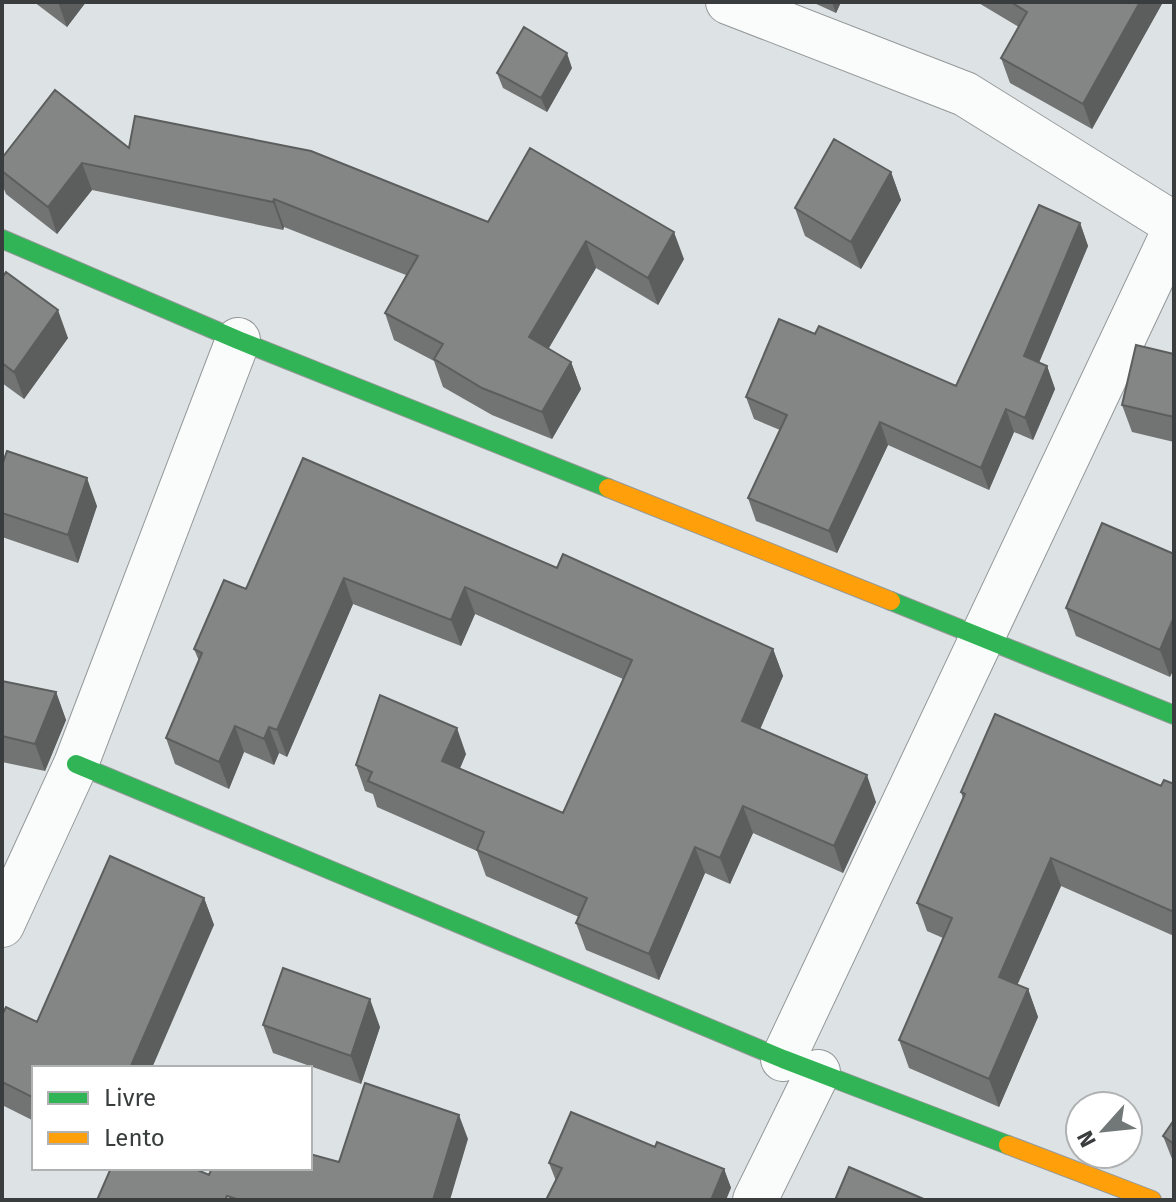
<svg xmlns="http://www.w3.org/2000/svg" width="1176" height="1202" font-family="'Fira Sans',sans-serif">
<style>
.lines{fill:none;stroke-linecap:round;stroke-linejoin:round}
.street-casing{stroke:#949899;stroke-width:46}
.fast-casing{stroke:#949899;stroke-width:20}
.slow-casing{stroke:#949899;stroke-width:20}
.street{stroke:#fafbfb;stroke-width:44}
.fast{stroke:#30b455;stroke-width:18}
.slow{stroke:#ff9f0a;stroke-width:18}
.wall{fill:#727373}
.shaded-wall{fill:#5c5e5e}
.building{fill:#848686;stroke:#5c5e5e;stroke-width:2}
</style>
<rect width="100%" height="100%" fill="#dde3e4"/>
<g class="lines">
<!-- street casing -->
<g class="street-casing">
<path id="street" d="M728,2L965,94L1174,224
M2,925L76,764L238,340
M783,1059L1174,231
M755,1200L818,1072"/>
</g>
<!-- fast casing -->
<g class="fast-casing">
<path id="fast" d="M2,239L238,340L608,488
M891,601L1174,715
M76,764L783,1059L1008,1145"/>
</g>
<!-- slow casing -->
<g class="slow-casing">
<path id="slow" d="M608,488L891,601
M1008,1145L1152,1200"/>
</g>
<!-- street -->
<use href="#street" class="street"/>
<!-- fast -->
<use href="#fast" class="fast"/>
<!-- slow -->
<use href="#slow" class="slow"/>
</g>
<!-- wall -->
<path class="wall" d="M34,2H86L67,27Z
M812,2H841L836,13Z
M977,2H1163L1092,129L1010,83L1001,58L1019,27Z
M572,68L547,112L503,88L497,73Z
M129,148L488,222L684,259L658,305L596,268L548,348L571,362L581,389L552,439L492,415L443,387L434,361L394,340L385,313L406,275L284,227L283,230L92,190L57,234L6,194L2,184V158Z
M891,172L901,200L861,269L805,236L795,208Z
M1080,223L1088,246L1039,363L1047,366L1055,389L1033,440L1014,432L989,490L888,445L837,553L756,521L748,498L780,430L754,419L746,397L815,334L956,386Z
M2,278L68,338L24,399L2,383Z
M1174,354V442L1132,432L1122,405Z
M303,458L557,568L773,649L783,676L760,729L876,802L843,873L753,833L730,884L705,873L659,980L586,950L576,923L579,917L486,876L477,851L377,807L373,794L365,791L356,765L466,754L460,768L563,813L623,679L475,614L461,646L353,604L287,757L279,753L274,765L244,752L229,789L175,764L166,738L199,661L194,649L246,589Z
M2,465L97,506L78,563L2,537Z
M1174,554L1170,677L1076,636L1066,608Z
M2,681L56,692L66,720L45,771L2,762Z
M1174,784V936L1061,886L1017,985L1028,989L1038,1017L999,1107L909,1068L899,1040L943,938L927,931L917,903L963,798L961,792L1161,786Z
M204,898L214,925L34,1068V1121L2,1105V1015L37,1022Z
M263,1025L380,1027L361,1084L273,1053Z
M1174,1120V1164L1163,1136Z
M655,1147L724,1169L731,1188L556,1181L549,1163Z"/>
<!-- shaded-wall -->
<path class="shaded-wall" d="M58,2H86L67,27Z
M832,2H841L836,13Z
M1140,2H1163L1092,129L1083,104Z
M567,53L572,68L547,112L541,98Z
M82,163L92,190L57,234L48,207Z
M891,172L901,200L861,269L851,242Z
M274,199L284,227L283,230L273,202Z
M1080,223L1088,246L1032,379L1024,356Z
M674,232L684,259L658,305L648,278Z
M586,241L596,268L539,365L529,337Z
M58,310L68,338L24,399L14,372Z
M571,362L581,389L552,439L542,412Z
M1047,366L1055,389L1033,440L1025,418Z
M1006,409L1014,432L989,490L981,468Z
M880,422L888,445L837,553L829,531Z
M87,478L97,506L78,563L68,535Z
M344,578L353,604L287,757L277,730Z
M465,587L475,614L461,646L451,620Z
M1174,617V669L1170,677L1160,650Z
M773,649L783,676L752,748L742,721Z
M56,692L66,720L45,771L35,744Z
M235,726L244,752L229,789L219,762Z
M269,727L279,753L274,765L264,739Z
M457,728L466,754L452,787L442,761Z
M867,775L876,802L843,873L834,846Z
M743,806L753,833L730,884L720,858Z
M695,847L705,873L659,980L649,954Z
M1051,858L1061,886L1009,1004L999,977Z
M204,898L214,925L152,1068H130Z
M1028,989L1038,1017L999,1107L989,1079Z
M370,999L380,1027L361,1084L351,1056Z
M459,1115L468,1139L450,1200H433Z
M724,1169L731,1188L726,1200H711Z"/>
<!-- building -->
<path class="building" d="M1011,2H1140L1083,104L1001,58L1027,12Z
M524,27L567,53L541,98L497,73Z
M55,90L129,148L135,116L311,151L488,222L530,148L674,232L648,278L586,241L529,337L571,362L542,412L482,388L434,359L443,344L385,313L418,256L274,199L273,202L82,163L48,207L2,171V158Z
M834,139L891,172L851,242L795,208Z
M1039,205L1080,223L1024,356L1047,366L1025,418L1006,409L981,468L880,422L829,531L748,498L787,415L746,397L779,319L815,334L819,326L956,386Z
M6,272L58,310L14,372L2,363V278Z
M1136,345L1174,354V417L1122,405Z
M7,451L87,478L68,535L2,513V465Z
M303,458L557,568L563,554L773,649L742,721L867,775L834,846L743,806L720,858L695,847L649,954L576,923L587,898L477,850L484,832L368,781L372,772L356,765L380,695L457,728L442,761L563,813L632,660L465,587L451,620L344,578L277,730L269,727L264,739L235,726L219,762L166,738L202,653L194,649L224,580L246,589Z
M1102,523L1174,554V617L1160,650L1066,608Z
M2,681L56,692L35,744L2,736Z
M995,714L1161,786L1164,780L1174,784V912L1051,858L999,977L1028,989L989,1079L899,1040L952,918L917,903L965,794L961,792Z
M110,856L204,898L130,1068H34V1098L2,1082V1015L6,1007L37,1022Z
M283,968L370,999L351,1056L263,1025Z
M365,1083L459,1115L433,1200H240L227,1196L225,1200H97L111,1168H193L209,1175L212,1168H310V1154L339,1162Z
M571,1112L655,1147L657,1142L724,1169L711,1200H546L562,1168L549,1163Z
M1174,1120V1144L1163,1136Z
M849,1167L926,1200H835Z"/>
<!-- border -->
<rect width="1176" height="1202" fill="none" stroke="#393d3e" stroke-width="8"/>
<!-- legend -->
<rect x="32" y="1066" width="280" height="104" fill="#ffffff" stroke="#b0b1b2" stroke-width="2"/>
<rect x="48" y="1092" width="40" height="12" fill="#30b455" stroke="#b0b1b2" stroke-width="2"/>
<text x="104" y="1106" font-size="24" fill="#393d3e">Livre</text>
<rect x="48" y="1132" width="40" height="12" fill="#ff9f0a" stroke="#b0b1b2" stroke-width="2"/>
<text x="104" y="1146" font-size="24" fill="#393d3e">Lento</text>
<!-- north arrow -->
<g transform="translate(1104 1130) rotate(243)"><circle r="38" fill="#ffffff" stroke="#b0b1b2" stroke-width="2"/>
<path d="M0-6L14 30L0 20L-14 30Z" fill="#727778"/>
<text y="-12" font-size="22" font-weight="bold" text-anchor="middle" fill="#393d3e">N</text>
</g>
</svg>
